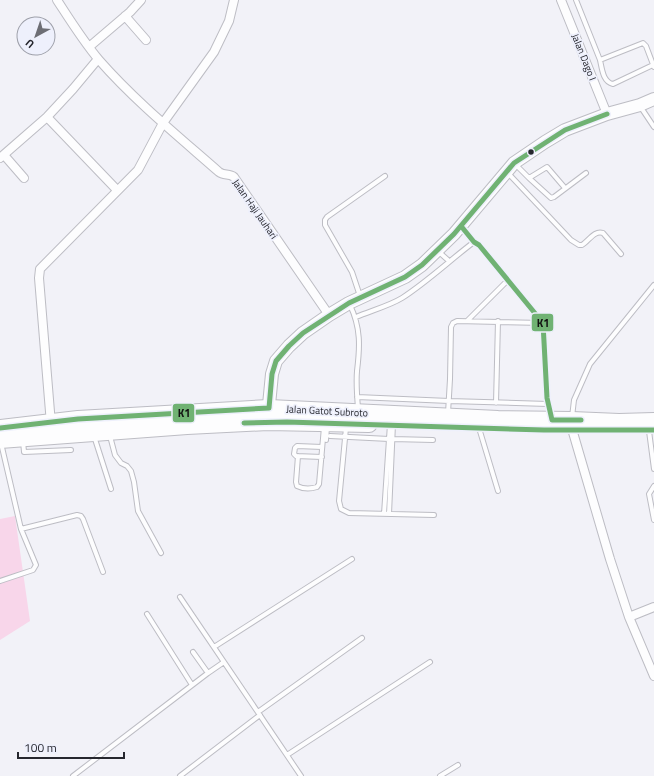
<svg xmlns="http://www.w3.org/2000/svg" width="654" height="776" font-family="'Titillium Web',sans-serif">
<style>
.green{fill:#f8d6ea}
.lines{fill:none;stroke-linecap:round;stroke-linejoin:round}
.lane-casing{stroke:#bdbdc4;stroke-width:6}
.street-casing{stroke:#bdbdc4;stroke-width:10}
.secondary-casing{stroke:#bdbdc4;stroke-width:14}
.highway-casing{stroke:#bdbdc4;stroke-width:18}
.lane{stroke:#fdfdfe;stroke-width:4}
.street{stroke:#fdfdfe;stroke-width:8}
.secondary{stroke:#fdfdfe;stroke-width:12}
.highway{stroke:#fdfdfe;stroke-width:16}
.bus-1-casing{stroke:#eef0fc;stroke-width:8}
.bus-1{stroke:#70b273;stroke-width:5}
.bus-dot{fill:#26272e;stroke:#eef0fc;stroke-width:1.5}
.labels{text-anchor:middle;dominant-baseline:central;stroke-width:3.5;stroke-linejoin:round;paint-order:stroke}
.street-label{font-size:10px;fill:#26272e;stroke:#eef0fc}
.line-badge{stroke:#eef0fc;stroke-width:1.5}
.pale-badge-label{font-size:11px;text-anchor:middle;font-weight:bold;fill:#111}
</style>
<rect width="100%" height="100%" fill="#f2f2f8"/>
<!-- green -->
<path class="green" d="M15,516L30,621L0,640V519Z"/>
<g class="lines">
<!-- lane casing -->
<g class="lane-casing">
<path id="lane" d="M576,0L600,60L643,43L646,46L654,67
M600,60C602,69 603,82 613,84L653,65
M640,106L654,127
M514,163L529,178L551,198L554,197L586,173
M507,172L571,240L579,245H582C589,241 594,230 603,233L621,254
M529,178L547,167L565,188
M462,228L474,242L479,245L543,323L547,398L551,416
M439,252L449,261
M360,296L352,272L325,225V220L327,217L385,176
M350,305C361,328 360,347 357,371C356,383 357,396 358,408
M356,317C370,311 389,306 402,298C427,282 450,260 474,242
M467,321L508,280
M357,397L449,401L548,404
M496,403L498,321
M448,413L450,379L451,327L453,323L457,321L543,323
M572,417L574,400L590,364L654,285
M346,428L339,501L341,509L349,513L434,515
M479,428L498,491
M649,431L654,469
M94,436L111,489
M110,436L115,455L121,463L127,466L131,471L134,482L138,511L161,553
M330,436L389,439
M392,439L433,440
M326,440L327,427
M23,441L24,452L71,450
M1,443L21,529L77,515L81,516L83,519L103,572
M298,456L296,482L297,486C303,489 311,489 317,487L319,484L324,427
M322,457L296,456L294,454L295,448L297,446L322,447
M654,486L649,494L654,520
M384,514L390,424
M389,514L393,424
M0,581L33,570L36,565L21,529
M180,597L301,776
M147,614L192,685
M214,647L352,559
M193,652L208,673
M258,712L362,638
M287,755L430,662
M73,776L208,673L224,662
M180,776L260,715
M440,776L458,765"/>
</g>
<!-- street casing -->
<g class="street-casing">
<path id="street" d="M57,0C70,20 83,41 99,60C135,101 178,136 219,172C224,176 229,173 234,177L329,315
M561,0L607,114
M125,16L146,40
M89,47L130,12L141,0
M47,117L117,190
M4,155L24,178
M0,158L47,117L73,89L98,59
M51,424L39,278L40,269L138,170L163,123L214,52L229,21L234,0
M572,429L610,559L629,617L654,676
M629,617L654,607"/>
</g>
<!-- secondary casing -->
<g class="secondary-casing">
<path id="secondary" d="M268,415L272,374L276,361L289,346L303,333L329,315L349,303L405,277L422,265L454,234L514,163L545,142L565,130L607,114L640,105L654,99"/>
</g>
<!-- highway casing -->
<g class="highway-casing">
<path id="highway" d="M0,428L78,419L269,408L498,419L572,420L619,422L654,421
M0,440L187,426L268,422L369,424"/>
</g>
<!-- lane -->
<use href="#lane" class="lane"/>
<!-- street -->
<use href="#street" class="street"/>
<!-- secondary -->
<use href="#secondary" class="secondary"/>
<!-- highway -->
<use href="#highway" class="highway"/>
<!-- bus-1 casing -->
<g class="bus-1-casing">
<path id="bus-1" d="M461,226L474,242L479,245L543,323L547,398L552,420H581
M244,423L287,422L544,430H654
M0,428L78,419L269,408L272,374L276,361L289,346L303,333L349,303L405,277L422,265L454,234L514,163L565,130L607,114"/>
</g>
<!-- bus-1 -->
<use href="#bus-1" class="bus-1"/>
</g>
<!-- markers -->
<circle class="bus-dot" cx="531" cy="152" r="3.5"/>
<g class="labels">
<!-- street labels -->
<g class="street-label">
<text transform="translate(584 57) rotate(68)">Jalan Dago I</text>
<text transform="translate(255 209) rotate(55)">Jalan Haji Jauhari</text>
<text transform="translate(327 411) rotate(3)">Jalan Gatot Subroto</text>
</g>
</g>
<g class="line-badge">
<rect x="531" y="313" width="23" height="19" rx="4" fill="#70b273"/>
<rect x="172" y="403" width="23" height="20" rx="4" fill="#70b273"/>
</g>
<g class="pale-badge-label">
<text x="543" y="327">K1</text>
<text x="184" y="417">K1</text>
</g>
<!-- north arrow -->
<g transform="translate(36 36) rotate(220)"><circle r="19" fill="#eef0fc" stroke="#9ea0aa"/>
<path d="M0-3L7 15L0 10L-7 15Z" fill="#6d6e75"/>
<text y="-6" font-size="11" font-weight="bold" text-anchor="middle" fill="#26272e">U</text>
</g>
<!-- scale -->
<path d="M18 752v6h106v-6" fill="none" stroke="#26272e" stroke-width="2"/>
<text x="24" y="752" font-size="12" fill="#26272e" stroke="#eef0fc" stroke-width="3" paint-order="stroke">100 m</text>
</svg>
